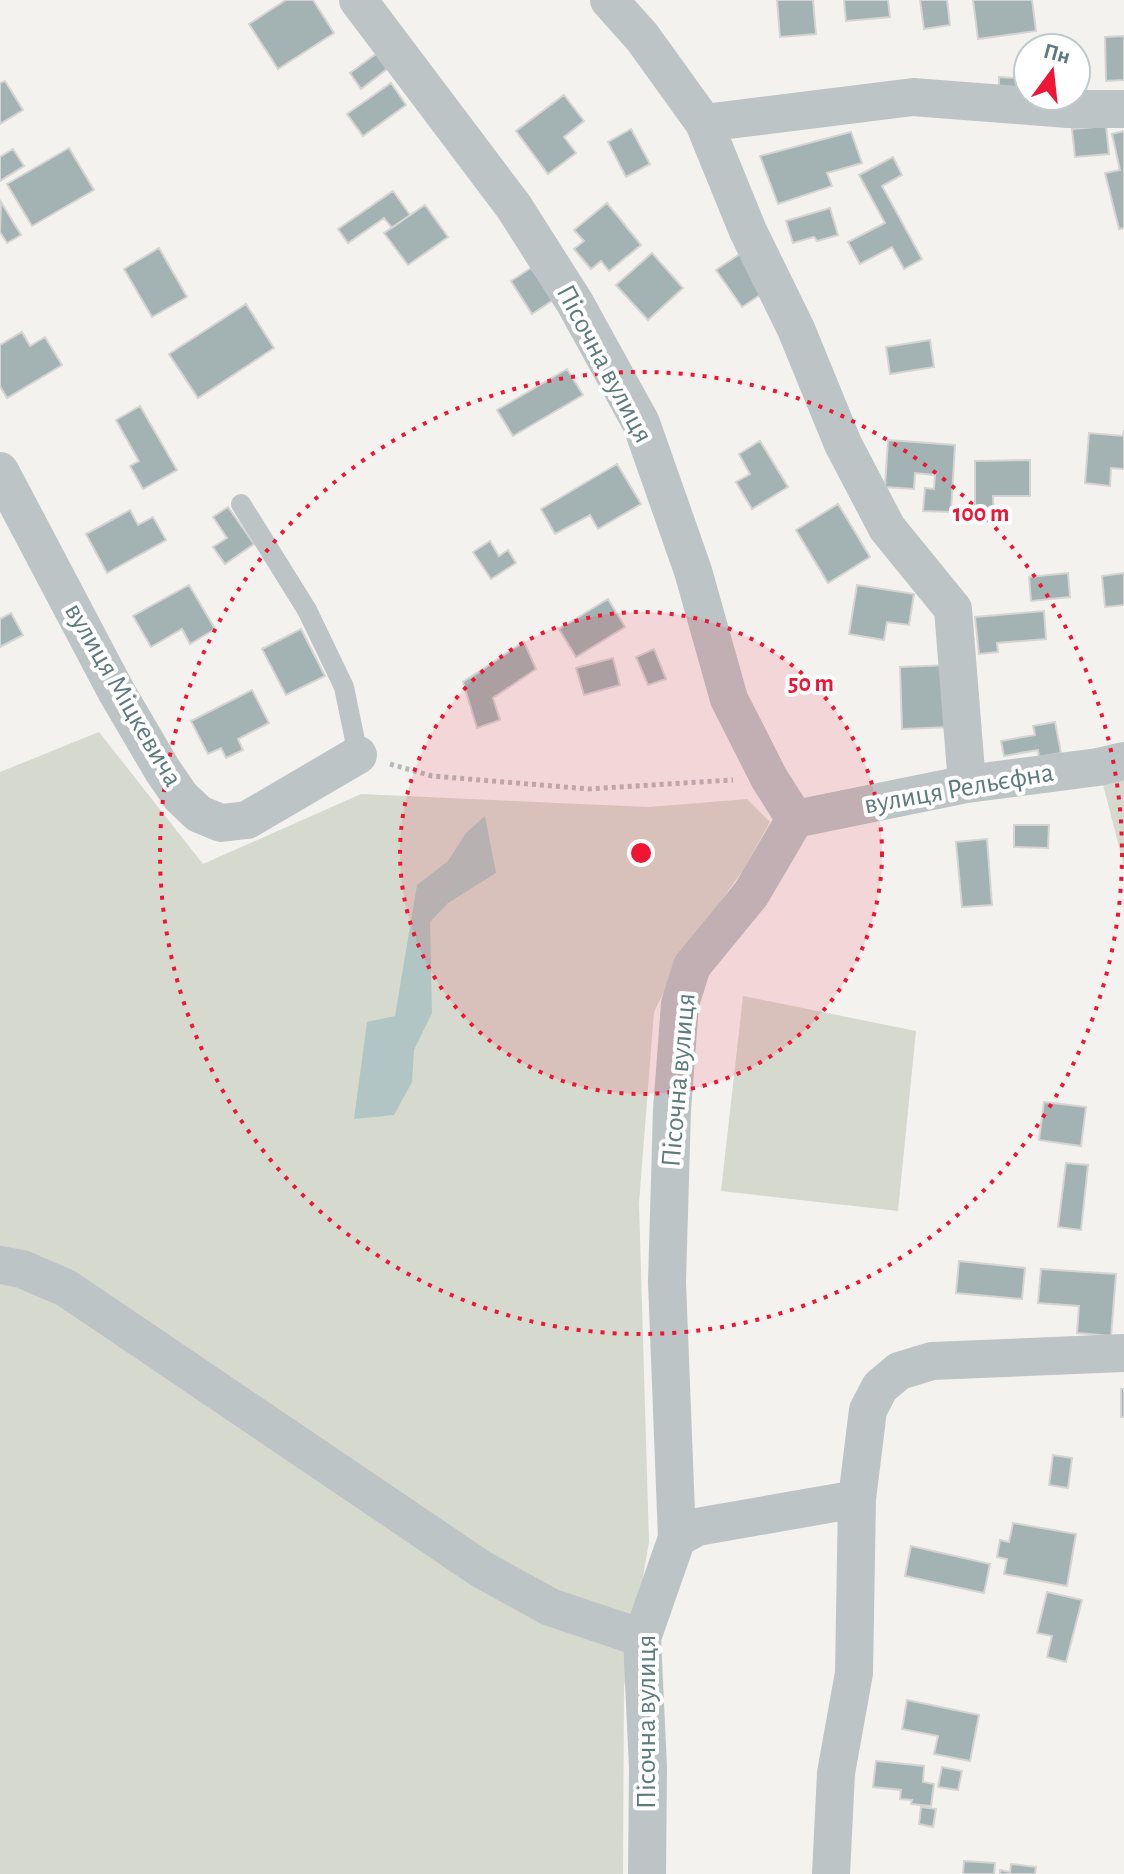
<svg xmlns="http://www.w3.org/2000/svg" width="1124" height="1874" font-family="'Alegreya Sans',sans-serif">
<style>
.green{fill:#d6d9ce}
.water{fill:#b1c6c4}
.building{fill:#a3b2b2;stroke:#d5d4d2;stroke-width:2}
.lines{fill:none;stroke-linecap:round;stroke-linejoin:round}
.path{stroke:#b4babb;stroke-width:5;stroke-dasharray:4 4;stroke-linecap:butt}
.service{stroke:#bcc4c5;stroke-width:20}
.minor{stroke:#bcc4c5;stroke-width:38}
.ring{fill:none;stroke:#ee1535;stroke-width:4;stroke-dasharray:4 8}
.labels{text-anchor:middle;dominant-baseline:central;stroke-width:8;stroke-linejoin:round;paint-order:stroke}
.street-label{font-size:28px;fill:#5d7a7d;stroke:#fff}
.centre{fill:#ee1535;stroke:#fff;stroke-width:4}
.ring-label{font-size:24px;text-anchor:middle;font-weight:bold;fill:#ee1535;stroke:#fff;stroke-width:8;stroke-linejoin:round;paint-order:stroke}
</style>
<rect width="100%" height="100%" fill="#f4f2ef"/>
<!-- green -->
<path class="green" d="M99,732L203,864L361,794L649,807L747,799L770,822L743,870L683,954L654,1012L639,1203L649,1542L624,1687L623,1874H0V772Z
M1124,773V866L1101,777Z
M743,996L916,1031L898,1211L721,1191Z"/>
<!-- water -->
<path class="water" d="M485,816L496,873L448,903L430,922L432,1013L414,1050L412,1082L394,1115L354,1119L367,1022L395,1016L417,885L448,861L466,833Z"/>
<!-- building -->
<path class="building" d="M286,0H313L334,33L278,69L249,24Z
M777,0H813L816,34L780,37Z
M844,0H888L890,17L846,21Z
M920,0H947L950,25L924,29Z
M973,0H1032L1036,31L978,39Z
M1124,36V80L1106,81L1105,37Z
M376,54L387,69L361,89L350,73Z
M999,77L1028,79V94L999,93Z
M5,81L23,110L0,124V83Z
M391,83L406,105L363,136L347,114Z
M564,95L584,121L564,137L576,153L548,174L516,131Z
M1106,126L1109,154L1075,157L1072,129Z
M631,129L650,164L626,177L608,142Z
M1124,131V228L1119,229L1105,173L1120,170L1112,134Z
M851,132L862,163L827,173L832,186L778,204L760,156Z
M69,148L94,190L32,226L7,184Z
M13,149L24,166L0,181V157Z
M893,157L902,175L882,186L922,259L904,269L892,247L860,264L848,242L885,223L859,175Z
M393,191L410,215L392,228L384,218L348,243L338,229Z
M1,202L21,235L7,243L0,232Z
M607,203L641,245L609,271L601,261L591,269L574,249L584,241L574,230Z
M425,205L448,237L408,265L384,233Z
M830,208L838,235L817,241L814,237L793,243L786,221Z
M159,248L187,297L152,317L124,269Z
M652,253L683,288L648,320L616,285Z
M740,254L766,291L742,307L716,270Z
M531,268L553,300L532,314L511,281Z
M246,304L274,348L198,398L169,354Z
M22,332L30,346L45,337L62,365L7,398L0,386V345Z
M930,340L934,367L890,374L886,347Z
M567,369L583,395L513,436L497,410Z
M140,406L177,470L143,489L130,466L139,461L116,420Z
M1124,430V469L1111,468L1110,486L1085,483L1089,433L1123,436Z
M888,440L955,445L951,512L923,511L925,488L934,489L935,475L915,473L914,489L885,487Z
M760,441L788,487L752,509L736,482L750,474L739,454Z
M1030,460V496H993L994,521H975V461Z
M617,464L641,504L598,529L590,515L555,534L541,509Z
M838,504L870,557L828,583L796,530Z
M228,507L254,544L225,564L213,547L227,538L213,517Z
M130,510L138,525L153,517L166,540L107,573L86,534Z
M490,541L499,556L508,550L516,563L491,579L473,552Z
M1068,573L1070,597L1031,601L1029,577Z
M1124,573V605L1105,607L1102,576Z
M189,585L215,629L190,644L182,629L151,647L133,616Z
M857,585L914,594L909,625L887,622L884,640L849,634Z
M608,599L625,627L576,657L559,629Z
M1044,611L1046,639L997,643L998,652L979,654L975,617Z
M11,613L23,635L0,647V619Z
M301,629L325,676L286,695L262,649Z
M524,642L536,669L493,698L500,720L477,728L463,682Z
M654,649L666,679L648,685L636,657Z
M613,658L620,685L584,695L576,668Z
M950,665L951,727L902,729L900,667Z
M252,690L269,723L238,739L243,750L226,758L221,748L208,754L191,721Z
M1055,722L1061,753L1039,757L1038,750L1004,756L1001,741L1035,735L1033,726Z
M1014,825H1049L1048,848L1014,847Z
M987,839L992,905L962,907L956,842Z
M1044,1102L1086,1107L1081,1146L1039,1140Z
M1066,1163L1088,1165L1081,1230L1058,1227Z
M959,1261L1025,1268L1022,1299L956,1293Z
M1041,1269L1116,1274L1111,1336L1077,1333L1079,1306L1038,1303Z
M1121,1389H1124V1417H1121Z
M1053,1455L1072,1458L1068,1488L1049,1485Z
M1013,1523L1076,1534L1067,1586L1004,1574L1007,1559L997,1557L1000,1540L1009,1542Z
M911,1546L990,1564L984,1593L905,1576Z
M1047,1592L1082,1600L1066,1662L1047,1657L1052,1636L1037,1633Z
M907,1700L979,1715L970,1761L934,1754L938,1736L902,1729Z
M876,1761L924,1766L923,1782L934,1784L931,1806L911,1804L912,1800L900,1799L901,1790L873,1787Z
M942,1767L962,1771L958,1790L938,1787Z
M921,1807L936,1809L933,1827L919,1824Z
M964,1861L995,1863L994,1874H963Z
M1011,1864L1036,1867L1035,1874H1000V1870L1010,1872Z"/>
<g class="lines">
<!-- path -->
<path class="path" d="M390,764L432,776L589,789L733,780"/>
<!-- service -->
<path class="service" d="M241,504L307,610L344,687L358,755"/>
<!-- minor -->
<path class="minor" d="M358,0L514,207L575,303L641,423L693,571L729,699L769,778L795,819L751,894L692,966L680,1004L672,1110L667,1282L677,1538L642,1638L648,1768L647,1874
M609,0L642,37L704,123L748,231L796,329L843,444L887,528L953,609L967,784
M704,123L913,97L1068,109H1124
M0,471L116,691L163,771L181,797L199,814L221,823L247,820L358,755
M795,819L967,784L1098,767L1124,761
M0,1265L22,1269L66,1288L481,1569L550,1607L642,1638
M677,1538L697,1527L857,1499
M831,1874L836,1773L854,1673L857,1499L868,1410L880,1387L899,1371L932,1361L1124,1353"/>
</g>
<!-- distance rings -->
<circle cx="641" cy="853" r="241" fill="#ee1535" fill-opacity=".12"/>
<g class="ring">
<circle cx="641" cy="853" r="241"/>
<circle cx="641" cy="853" r="481"/>
</g>
<g class="labels">
<!-- street labels -->
<g class="street-label">
<text transform="translate(604 364) rotate(62)">Пісочна вулиця</text>
<text transform="translate(123 695) rotate(60)">вулиця Міцкевича</text>
<text transform="translate(959 789) rotate(-10)">вулиця Рельєфна</text>
<text transform="translate(679 1080) rotate(-85)">Пісочна вулиця</text>
<text transform="translate(647 1722) rotate(-90)">Пісочна вулиця</text>
</g>
</g>
<circle cx="641" cy="853" r="12" class="centre"/>
<g class="ring-label">
<text x="981" y="521">100 m</text>
<text x="811" y="691">50 m</text>
</g>
<!-- north arrow -->
<g transform="translate(1052 72) rotate(15)"><circle r="38" fill="#ffffff" stroke="#becacb" stroke-width="2"/>
<path d="M0-6L14 30L0 20L-14 30Z" fill="#ee1535"/>
<text y="-12" font-size="22" font-weight="bold" text-anchor="middle" fill="#5d7a7d">Пн</text>
</g>
</svg>
